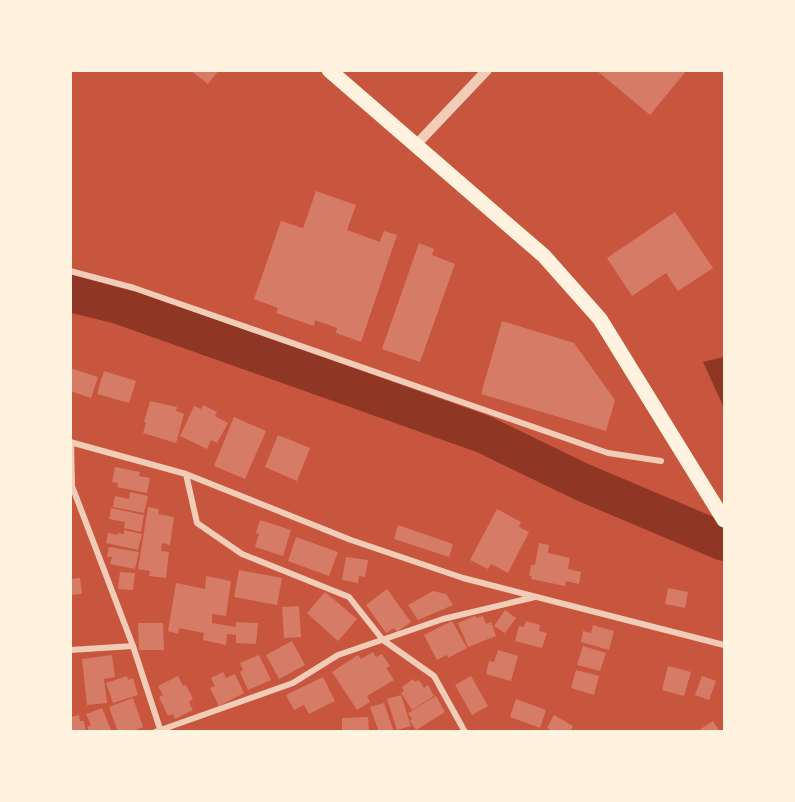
<svg xmlns="http://www.w3.org/2000/svg" width="795" height="802" font-family="Commissioner,sans-serif">
<style>
.water{fill:#8f3625}
.lines{fill:none;stroke-linecap:round;stroke-linejoin:round}
.river{stroke:#8f3625;stroke-width:38}
.building{fill:#d67c66}
.minor{stroke:#f1ccb7;stroke-width:6}
.tertiary{stroke:#f1ccb7;stroke-width:10}
.trunk{stroke:#fff3e0;stroke-width:15}
</style>
<rect width="100%" height="100%" fill="#c8553d"/>
<!-- water -->
<path class="water" d="M724,357V408L703,362Z"/>
<g class="lines">
<!-- river -->
<path class="river" d="M70,293L119,305L483,434L582,482L724,542"/>
</g>
<!-- building -->
<path class="building" d="M190,70H219L208,84Z
M596,70H687L650,115Z
M316,191L356,205L347,230L380,242L384,231L397,235L361,342L336,333L337,328L315,320L314,326L276,313L278,308L254,299L281,221L303,228Z
M675,212L713,268L678,291L666,273L632,296L607,258Z
M419,243L434,249L432,255L455,264L420,362L382,349Z
M502,321L574,343L615,400L606,431L481,394Z
M70,368L98,377L91,398L70,391Z
M104,371L136,381L129,403L97,394Z
M150,401L177,407L176,411L184,414L176,443L143,433L146,423L144,422Z
M203,405L217,412L215,416L228,423L217,443L211,440L207,449L180,436L194,406L201,409Z
M234,417L266,431L245,479L214,466Z
M278,435L310,448L297,481L265,467Z
M115,467L140,472L139,476L150,478L147,493L117,487L118,483L112,482Z
M130,492L148,496L144,513L113,507L115,496L129,499Z
M148,507L159,509L158,514L174,517L170,545L162,543L161,551L169,552L166,578L149,576L150,571L138,569Z
M111,508L144,515L141,532L124,528L125,522L109,519Z
M497,509L521,522L519,527L529,532L508,573L491,564L488,569L470,560Z
M260,520L291,530L283,556L255,547L259,534L256,533Z
M398,525L453,544L449,557L394,539Z
M124,530L142,534L138,550L106,543L108,533L118,535V533L124,534Z
M296,537L338,552L329,576L288,561Z
M539,543L549,545L548,553L570,558L568,569L581,572L579,584L566,581L565,586L531,579L532,576H529L531,565H535Z
M109,547L139,552L135,569L110,564L112,557H107Z
M346,557L368,560L365,577L359,576L358,583L342,580Z
M239,570L282,578L277,605L234,597Z
M120,572L135,573L133,590L118,589Z
M206,576L231,581L226,616L212,614V623L236,627V622L258,623L256,644L236,643V635L227,634L226,645L203,640L204,633L179,628L178,634L168,631L176,583L205,589Z
M80,578L82,594L70,595V579Z
M668,588L688,592L685,608L665,604Z
M387,589L411,622L397,632L394,628L386,633L366,605Z
M433,591L446,594L453,605L418,620L408,605Z
M325,592L357,619L338,641L307,613Z
M299,606L301,637L284,638L282,607Z
M505,610L516,618L505,633L494,626Z
M475,616L477,618L483,616L486,624L491,622L496,636L468,647L458,623Z
M452,621L467,648L448,658L447,655L437,660L424,635Z
M526,621L540,625L539,631L547,633L542,648L515,641L519,626L524,627Z
M138,623H163L164,650H139Z
M593,625L614,631L609,650L581,642L583,631L591,633Z
M292,641L305,665L279,679L266,655Z
M583,646L606,653L600,671L577,665Z
M498,650L518,656L511,681L486,674L489,661L494,662Z
M373,652L376,657L382,654L390,666L386,668L394,680L367,696L370,702L357,710L332,672L358,655L361,659Z
M112,655L115,677L104,679L107,703L87,705L82,659Z
M259,655L271,680L248,690L240,672L243,670L240,663Z
M668,666L691,672L684,696L662,690Z
M576,670L599,676L594,695L571,688Z
M223,672L226,678L235,674L244,693L219,706L210,688L215,686L211,678Z
M127,676L128,680L133,678L138,695L113,703L106,683Z
M178,676L183,686L186,685L193,699L189,702L193,710L175,719L173,714L168,716L159,697L163,695L158,686Z
M471,676L488,706L472,715L455,685Z
M702,676L716,681L709,700L695,695Z
M323,677L335,701L309,714L304,705L294,710L286,695Z
M413,679L415,682L419,680L424,688L428,685L434,696L412,710L401,693L404,691L402,687Z
M401,695L411,726L397,730L387,699Z
M436,696L445,712L416,730L410,721L412,719L408,713Z
M133,698L143,727L131,732H118L109,707Z
M516,699L546,710L540,728L510,717Z
M384,703L394,732H379L370,707Z
M102,708L112,732H89L87,727L91,725L86,714Z
M79,715L80,721H84L86,732H70V717Z
M554,715L573,726L570,732H554L547,728Z
M368,717L369,732H342V718Z
M713,721L720,732H696Z"/>
<g class="lines">
<!-- minor -->
<path class="minor" d="M70,271L134,288L608,453L661,461
M70,442L186,474L351,540L463,578L724,645
M71,442L72,486L133,646L160,729L162,731
M186,474L197,523L242,554L349,597L383,640L434,676L465,732
M70,650L133,646
M155,732L293,683L338,655L443,619L535,597"/>
<!-- tertiary -->
<path class="tertiary" d="M415,146L487,70"/>
<!-- trunk -->
<path class="trunk" d="M329,70L544,256L600,319L724,520"/>
</g>
<!-- border -->
<rect width="795" height="802" fill="none" stroke="#fff3e0" stroke-width="144"/>
</svg>
